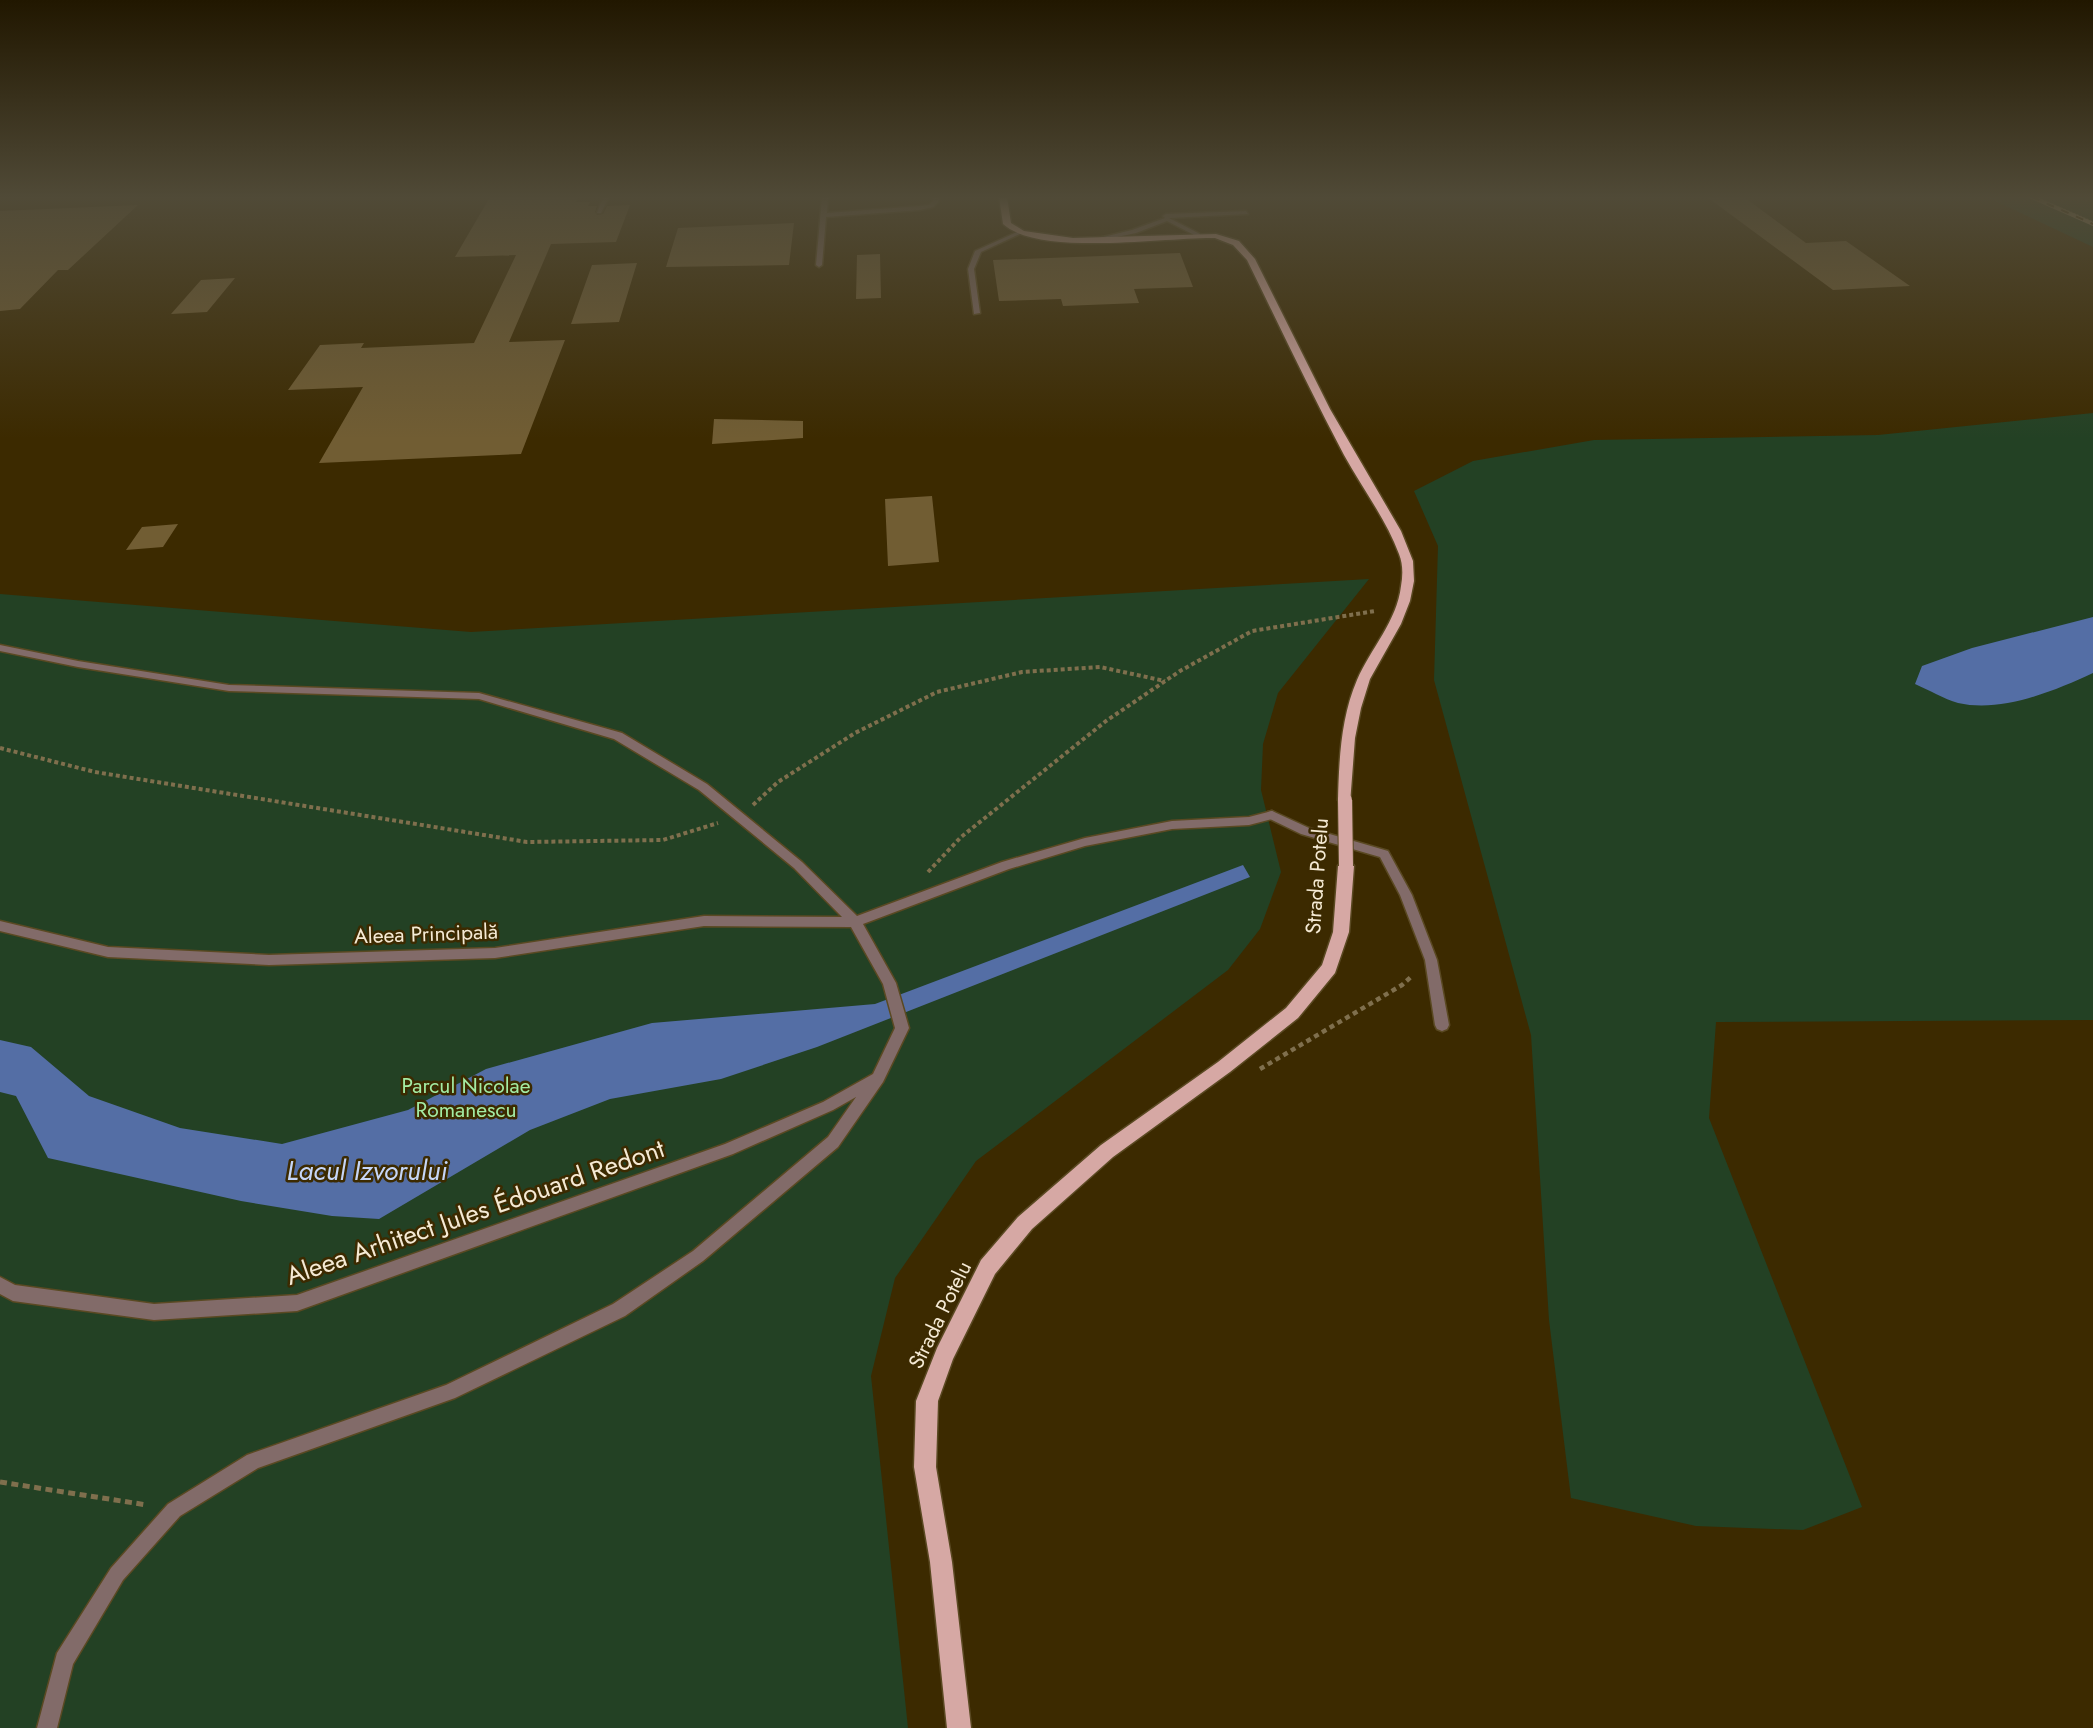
<svg xmlns="http://www.w3.org/2000/svg" width="2093" height="1728" font-family="Jost,sans-serif">
<style>
.green{fill:#234124}
.water{fill:#546ea5}
.building{fill:#715d33}
.lines{fill:none;stroke-linecap:round;stroke-linejoin:round}
.service-casing{stroke:#5a4922;stroke-width:3}
.pedestrian-casing{stroke:#5a4922;stroke-width:3}
.primary-casing{stroke:#5a4922;stroke-width:3}
.path-far3{stroke:#7f6f4d;stroke-width:2;stroke-dasharray:2 1.5;stroke-linecap:butt}
.path-far2{stroke:#7f6f4d;stroke-width:4;stroke-dasharray:4 3;stroke-linecap:butt}
.path-far1{stroke:#7f6f4d;stroke-width:4.5;stroke-dasharray:5 4;stroke-linecap:butt}
.path{stroke:#7f6f4d;stroke-width:5;stroke-dasharray:7 4.5;stroke-linecap:butt}
.service{fill:#826b69;fill-rule:evenodd}
.pedestrian{fill:#826b69;fill-rule:evenodd}
.primary{fill:#d6a8a4;fill-rule:evenodd}
.rail-casing{stroke:#aea083;stroke-width:4}
.rail{stroke:#3c2a00;stroke-width:2;stroke-dasharray:8;stroke-linecap:butt}
.primary-bridge-casing{stroke:#5a4922;stroke-width:16;stroke-linecap:butt}
.primary-bridge{stroke:#d6a8a4;stroke-width:14}
.labels{text-anchor:middle;dominant-baseline:central;stroke-width:5;stroke-linejoin:round;paint-order:stroke}
.street-label{font-size:21px;fill:#f5ead4;stroke:#3c2a00}
.park-label{font-size:21px;fill:#a4eca4;stroke:#3c2a00}
.near-street-label{font-size:26px;fill:#f5ead4;stroke:#3c2a00}
.near-water-label{font-size:27px;font-style:italic;fill:#c6d6f7;stroke:#3c2a00}
</style>
<rect width="100%" height="100%" fill="#3c2a00"/>
<!-- green -->
<path class="green" d="M1987,197H2093V247Z
M2093,413V1020L1716,1022L1709,1118L1862,1507L1803,1530L1696,1526L1571,1498L1549,1320L1531,1035L1434,680L1438,546L1414,491L1473,461L1594,440L1878,435Z
M1369,579L1278,693L1263,744L1261,790L1281,872L1260,929L1228,970L976,1161L895,1278L871,1376L908,1728H0V594L471,632Z"/>
<!-- water -->
<path class="water" d="M2093,617V673C2054,691 2002,713 1958,703C1944,699 1929,690 1915,684L1922,666L1972,648Z
M1243,865L1250,877L817,1047L721,1079L610,1099L530,1130L379,1219L332,1216L241,1201L48,1158L16,1096L0,1092V1040L31,1047L89,1096L180,1128L282,1144L408,1110L486,1069L652,1023L875,1004Z"/>
<!-- building -->
<path class="building" d="M490,197H578L576,202H590L588,206H597L595,212L597,215L603,214L607,206L630,205L616,242L551,244L509,342L565,340L521,454L319,463L363,387L288,390L320,345L364,343L361,348L474,343L516,255L455,257Z
M1707,197H1744L1806,243L1846,241L1910,286L1833,290Z
M138,205L68,270H58L20,309L0,311V211Z
M794,223L789,265L666,267L678,228Z
M1180,253L1193,287L1134,289L1139,303L1063,306L1061,299L999,301L993,260Z
M880,254L881,298L856,299L857,255Z
M637,263L619,322L571,324L592,265Z
M235,278L207,312L171,314L201,280Z
M714,419L803,421V438L712,444Z
M932,496L939,562L888,566L885,499Z
M178,524L163,547L126,550L142,527Z"/>
<g class="lines">
<!-- service casing -->
<g class="service-casing">
<path id="service" d="M603,197H609L601,213H597Z
M822,197H828L827,213L920,206L929,205L933,201V197H939V201L933,207L920,210L826,217L822,265L819,267L816,265Z
M1246,211L1248,214L1169,218L1200,234V236L1198,237L1167,221L1136,233L1098,241L1095,239L1132,230L1165,218L1163,216L1166,214Z
M1017,232L1022,233L981,252L974,269L980,313L974,314L968,269L975,251Z
M1272,811L1309,828L1388,851L1412,895L1437,960L1449,1025L1447,1029L1442,1031L1437,1029L1435,1025L1425,960L1400,895L1380,857L1301,834L1268,818L1266,815L1268,812Z"/>
</g>
<!-- pedestrian casing -->
<g class="pedestrian-casing">
<path id="pedestrian" d="M0,645L78,661L229,685L479,693L622,733L707,784L802,862L857,916L1002,862L1085,838L1172,821L1249,817L1272,811L1278,815L1276,818L1249,825L1172,829L1085,846L1009,869L863,924L896,983L909,1028L883,1082L838,1147L703,1261L625,1316L455,1398L258,1468L180,1516L123,1580L73,1664L57,1728H37L57,1653L111,1568L168,1504L247,1455L446,1385L613,1304L693,1251L828,1137L856,1097L833,1110L733,1154L297,1311L154,1320L13,1301L0,1294V1277L15,1285L154,1304L297,1295L725,1144L823,1102L873,1074L895,1028L883,984L851,927L704,926L495,958L269,965L108,957L0,931V921L108,947L269,955L495,948L704,916L842,917L794,868L699,790L614,739L479,699L229,691L78,667L0,651Z"/>
</g>
<!-- primary casing -->
<g class="primary-casing">
<path id="primary" d="M999,197H1007L1011,223L1024,231L1073,238L1216,234L1239,241L1255,259L1330,409L1401,531L1413,561L1414,581L1410,601L1401,624L1370,679L1361,708L1355,738L1350,804H1340L1338,800C1339,760 1341,717 1357,680C1371,648 1397,621 1401,586C1403,575 1403,564 1399,554C1386,519 1362,488 1344,455C1310,391 1279,325 1247,260L1233,245L1215,238C1165,237 1040,257 1003,224Z
M1346,860L1351,862L1354,866L1349,932L1335,973L1298,1018L1230,1072L1113,1157L1032,1229L995,1274L953,1359L938,1401L936,1467L952,1562L971,1728H947L930,1562L914,1467L916,1401L937,1348L981,1260L1018,1217L1101,1145L1218,1062L1286,1008L1322,965L1333,932L1338,866L1341,862Z"/>
</g>
<!-- path-far3 -->
<path class="path-far3" d="M2035,197L2093,222"/>
<!-- path-far2 -->
<path class="path-far2" d="M0,748L95,772L527,842L663,840L718,823
M753,805L778,782L855,733L937,692L1022,672L1100,667L1165,681
M928,872L961,837L1106,721L1180,671L1252,631L1375,611"/>
<!-- path-far1 -->
<path class="path-far1" d="M1260,1069L1402,985L1412,976"/>
<!-- path -->
<path class="path" d="M0,1482L147,1505"/>
<!-- service -->
<use href="#service" class="service"/>
<!-- pedestrian -->
<use href="#pedestrian" class="pedestrian"/>
<!-- primary -->
<use href="#primary" class="primary"/>
<!-- rail casing -->
<g class="rail-casing">
<path id="rail" d="M2032,197L2093,224"/>
</g>
<!-- rail -->
<use href="#rail" class="rail"/>
<!-- primary-bridge casing -->
<g class="primary-bridge-casing">
<path id="primary-bridge" d="M1345,800L1346,866"/>
</g>
<!-- primary-bridge -->
<use href="#primary-bridge" class="primary-bridge"/>
</g>
<!-- sky -->
<linearGradient id="sky" x2="0" y2="1"><stop stop-color="#211700"/><stop offset="0.45" stop-color="#504a37"/><stop offset="1" stop-color="#504a37" stop-opacity="0"/></linearGradient>
<rect width="2093" height="439" fill="url(#sky)"/>
<g class="labels">
<!-- street labels -->
<g class="street-label">
<text transform="translate(1317 876) rotate(-86)">Strada Potelu</text>
<text transform="translate(426 934) rotate(-2)">Aleea Principală</text>
<text transform="translate(940 1315) rotate(-64)">Strada Potelu</text>
</g>
<!-- park labels -->
<g class="park-label">
<text x="466" y="1086">Parcul Nicolae<tspan x="466" dy="24">Romanescu</tspan></text>
</g>
<!-- near-street labels -->
<g class="near-street-label">
<text transform="translate(475 1212) rotate(-19)">Aleea Arhitect Jules Édouard Redont</text>
</g>
<!-- near-water labels -->
<g class="near-water-label">
<text x="367" y="1170">Lacul Izvorului</text>
</g>
</g>
</svg>
